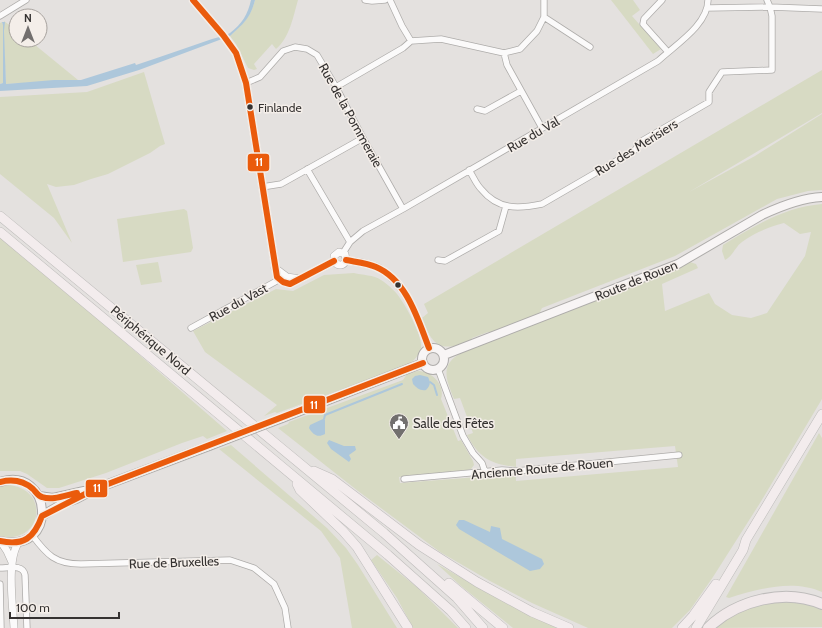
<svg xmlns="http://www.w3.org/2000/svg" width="822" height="628" font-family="Cabin,sans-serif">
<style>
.green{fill:#d7dac3}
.water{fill:#adc7db}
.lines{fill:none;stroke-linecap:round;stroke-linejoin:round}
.stream{stroke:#adc7db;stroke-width:2}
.minor-casing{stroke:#aeacaa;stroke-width:7}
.tertiary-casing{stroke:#aeacaa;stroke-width:8}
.secondary-casing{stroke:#aeacaa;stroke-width:10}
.trunk-casing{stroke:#bebcbb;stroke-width:10}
.motorway-casing{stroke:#bebcbb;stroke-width:12}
.minor{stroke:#fbfafa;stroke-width:5.5}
.tertiary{stroke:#fbfafa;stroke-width:7}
.secondary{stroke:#f8f5f5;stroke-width:8}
.trunk{stroke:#f3eced;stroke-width:9}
.motorway{stroke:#f1e9ea;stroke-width:10}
.secondary-bridge-casing{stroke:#aeacaa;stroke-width:10;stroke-linecap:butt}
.secondary-bridge{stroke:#f8f5f5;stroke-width:8}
.bus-1-casing{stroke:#f4eee9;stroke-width:9}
.bus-1{stroke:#ea5b0c;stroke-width:6}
.bus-dot{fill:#353231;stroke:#f4eee9;stroke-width:1.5}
.labels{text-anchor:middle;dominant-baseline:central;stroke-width:3;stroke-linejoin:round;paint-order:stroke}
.bus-label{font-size:12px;fill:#353231;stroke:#f4eee9;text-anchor:start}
.street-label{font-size:13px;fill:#353231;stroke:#f4eee9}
.poi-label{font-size:13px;fill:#353231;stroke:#f4eee9;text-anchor:start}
.line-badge{stroke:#f4eee9;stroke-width:1.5}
.badge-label{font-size:11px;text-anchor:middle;font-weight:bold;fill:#fff}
</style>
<rect width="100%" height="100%" fill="#e4e1df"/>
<!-- green -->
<path class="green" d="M255,0H298C293,17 290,37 276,49L272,44L254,64L257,69L254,70L248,68L236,44L230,36C243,24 250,18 255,0Z
M611,0H633L640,10L632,16L661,49L653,54Z
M4,21L16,30V40H29L78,80L6,84L3,31V83L0,84V23L2,22L4,27Z
M822,70V113L689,192L755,156L822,114V190L808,191L777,199L675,256L542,308L539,314L492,333L488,332L472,338L471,341C441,352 433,348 422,318L428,313L424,304Z
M144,72L165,144L160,146L150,153L108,174L91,179L74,185L56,187L47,184L72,243L54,218L0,174V97L87,92Z
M822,204V399L760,503L713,577L690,610L672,628H588L532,603L490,581L440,552L358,491L278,428L288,424L289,422L403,380L407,374C411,373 415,371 420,371C434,373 445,386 441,399L458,441L461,440L473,461L474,465L471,469L467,470L399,477L400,483L504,475L516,476V481L678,467L675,446L516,459V467C491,464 479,458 467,435L473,433L460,398L454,399C446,379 439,364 463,352L670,272L690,262L696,264L698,268L662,284L665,311L709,293L715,304L732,315L751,318L767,313L805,256L811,232L800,234L784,223C769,227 754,233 742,242C735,247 733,256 725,260L722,251L723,245C754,226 785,207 822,204Z
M184,209L187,211L193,248L191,252L123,262L117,219Z
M0,237L113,332L227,431L207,439L203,436L182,443L106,473L59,488H47L27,474L20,471H0Z
M158,262L162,282L141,285L136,265Z
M354,273C362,275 374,275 381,280C386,283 393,289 397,294C405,304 423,336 421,348C419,355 414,361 408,365L277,413L275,412L264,416L277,405L205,352L193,331L276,289L293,291L324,275Z
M819,433L822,438V592C792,579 758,589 729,598L726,597Z
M231,445L327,528L346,548L358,565L397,628H352L340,558L321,531L219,449Z
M9,485C52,490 41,546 0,536V487Z
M377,555L418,588L458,628H413L397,598L371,560Z
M437,564L512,606L558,628H513L461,586Z
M783,601H798L822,608V627L713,628L735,612L762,604Z"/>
<!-- water -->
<path class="water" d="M251,0H255C250,19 244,23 230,36L139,70L87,86L0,91V84L3,83V25L2,22H5L4,31L6,84L54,80H81L135,63L136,65C162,56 187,48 212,39C218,37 225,36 230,33C242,24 248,14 251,0Z
M420,375L428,377C431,383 430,386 426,390C420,391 417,388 413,384L412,379L415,376Z
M323,419L325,420V434C318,438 313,435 309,428L310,425Z
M329,440L344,446H355L356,450L349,455L351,459L349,462L331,449L327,443Z
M459,520H464L490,532L491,526L500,528L502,539L542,559L544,564L540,569L530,571L459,529L456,525Z"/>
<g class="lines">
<!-- stream -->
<path class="stream" d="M430,382L434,385L437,395
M324,419L325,415L402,384"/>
<!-- minor casing -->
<g class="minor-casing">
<path id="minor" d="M365,0L372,1L385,0
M390,0L402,26L411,41
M662,0L644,19L643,24L668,52
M767,0L770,7L822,9
M0,16L26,0
M544,17L590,47
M504,53L520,49L537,31L544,17V0
M246,83L260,77L283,51L295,47L307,49L317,55L336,87L363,138L403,209
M336,87L403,48L411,41L441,39L504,53L507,65L542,128
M477,109L485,111L521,91
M307,169L350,242
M469,170C473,176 476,184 481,189C498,210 518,209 542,204L635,150L640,142L709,102V92L722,72L772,70V16L770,7L708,8
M262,187L281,184L363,138
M343,253L350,242L363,231L403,209L658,61C675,45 708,25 708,0
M438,260L445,261L499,231L506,206
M191,328L282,278
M438,369L463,436L473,453L482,463L485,472
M404,479L502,470L516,471L679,455
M32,535C47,555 55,564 81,564L230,560L254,568L274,584L285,608L288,628
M0,568C9,568 23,564 25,575L27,628
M0,584L1,628"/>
</g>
<!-- tertiary casing -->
<g class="tertiary-casing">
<path id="tertiary" d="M193,0L223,35L236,53L246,83L277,277L283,282L290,284L334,261
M346,260C357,262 370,263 379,268C408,285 418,319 429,348
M334,261V256L339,252L345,254L346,260
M334,261C338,267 344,266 346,260
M275,268L287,277L300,279
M1,542L7,551L12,562
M14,628C13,607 6,559 19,542"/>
</g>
<!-- secondary casing -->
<g class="secondary-casing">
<path id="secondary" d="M422 359a11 11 0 1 1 22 0a11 11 0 1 1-22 0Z
M444,355L678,264L762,215C781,206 801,198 822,197
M282,418L423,363
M0,482C52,465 60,555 0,541
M39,496L53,498L84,491
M42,516L50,511L62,504L76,499L95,489L209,446"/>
</g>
<!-- trunk casing -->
<g class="trunk-casing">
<path id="trunk" d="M0,216L384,533L457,598L483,628
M0,232L388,555L451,611L466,628
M314,471L332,479L419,545L477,582L532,612L569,628
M297,484L300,490L343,531L357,547L408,628
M449,583L503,628
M682,628L693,616L716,584
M696,628L743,550L746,540L822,414"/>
</g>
<!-- motorway casing -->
<g class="motorway-casing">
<path id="motorway" d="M708,628C737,600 785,588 822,604"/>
</g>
<!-- minor -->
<use href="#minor" class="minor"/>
<!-- tertiary -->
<use href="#tertiary" class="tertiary"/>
<!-- secondary -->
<use href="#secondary" class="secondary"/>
<!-- trunk -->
<use href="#trunk" class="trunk"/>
<!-- motorway -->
<use href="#motorway" class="motorway"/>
<!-- secondary-bridge casing -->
<g class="secondary-bridge-casing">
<path id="secondary-bridge" d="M209,446L282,418"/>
</g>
<!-- secondary-bridge -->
<use href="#secondary-bridge" class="secondary-bridge"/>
<!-- bus-1 casing -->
<g class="bus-1-casing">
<path id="bus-1" d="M193,0L223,35L236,53L246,83L277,277L283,282L290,284L334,261
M346,260C356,262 367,263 376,267C407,280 418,320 429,348
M0,482C12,479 24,481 33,489C36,492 38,496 42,497C53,501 66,495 77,493
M0,541C24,546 34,538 42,516L95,489L423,363"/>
</g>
<!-- bus-1 -->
<use href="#bus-1" class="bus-1"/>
</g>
<!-- icons -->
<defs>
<g id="civic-pin" transform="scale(1)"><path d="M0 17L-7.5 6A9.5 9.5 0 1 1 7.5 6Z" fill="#726f6e" stroke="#f4eee9"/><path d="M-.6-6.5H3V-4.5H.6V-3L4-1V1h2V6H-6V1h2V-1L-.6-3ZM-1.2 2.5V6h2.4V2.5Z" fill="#fff"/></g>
</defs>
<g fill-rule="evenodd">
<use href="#civic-pin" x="399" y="423"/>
</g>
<!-- markers -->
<g class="bus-dot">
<circle cx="250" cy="107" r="3.5"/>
<circle cx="398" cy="285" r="3.5"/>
</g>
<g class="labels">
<!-- bus labels -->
<g class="bus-label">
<text x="258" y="107">Finlande</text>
</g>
<!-- street labels -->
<g class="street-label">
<text transform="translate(351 115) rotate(61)">Rue de la Pommeraie</text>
<text transform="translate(533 134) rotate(-30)">Rue du Val</text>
<text transform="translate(636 147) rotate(-32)">Rue des Merisiers</text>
<text transform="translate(636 280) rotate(-22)">Route de Rouen</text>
<text transform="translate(238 302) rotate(-29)">Rue du Vast</text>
<text transform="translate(151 340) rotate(40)">Périphérique Nord</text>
<text transform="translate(542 468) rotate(-5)">Ancienne Route de Rouen</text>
<text transform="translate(174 562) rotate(-2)">Rue de Bruxelles</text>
</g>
<!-- poi labels -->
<g class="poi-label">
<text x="413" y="423">Salle des Fêtes</text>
</g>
</g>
<g class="line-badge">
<rect x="247" y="153" width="23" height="19" rx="4" fill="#ea5b0c"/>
<rect x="303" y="395" width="23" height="19" rx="4" fill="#ea5b0c"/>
<rect x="85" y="479" width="23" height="19" rx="4" fill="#ea5b0c"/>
</g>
<g class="badge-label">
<text x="259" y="166">11</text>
<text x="314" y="409">11</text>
<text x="97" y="492">11</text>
</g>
<!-- north arrow -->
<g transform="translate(28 28)"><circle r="19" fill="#f4eee9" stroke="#a8a39f"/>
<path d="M0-3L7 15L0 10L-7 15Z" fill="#726f6e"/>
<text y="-6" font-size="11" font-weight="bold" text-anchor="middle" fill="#353231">N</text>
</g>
<!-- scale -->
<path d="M10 612v6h109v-6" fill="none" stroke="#353231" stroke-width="2"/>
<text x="16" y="612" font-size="12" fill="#353231" stroke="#f4eee9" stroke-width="3" paint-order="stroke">100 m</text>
</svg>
